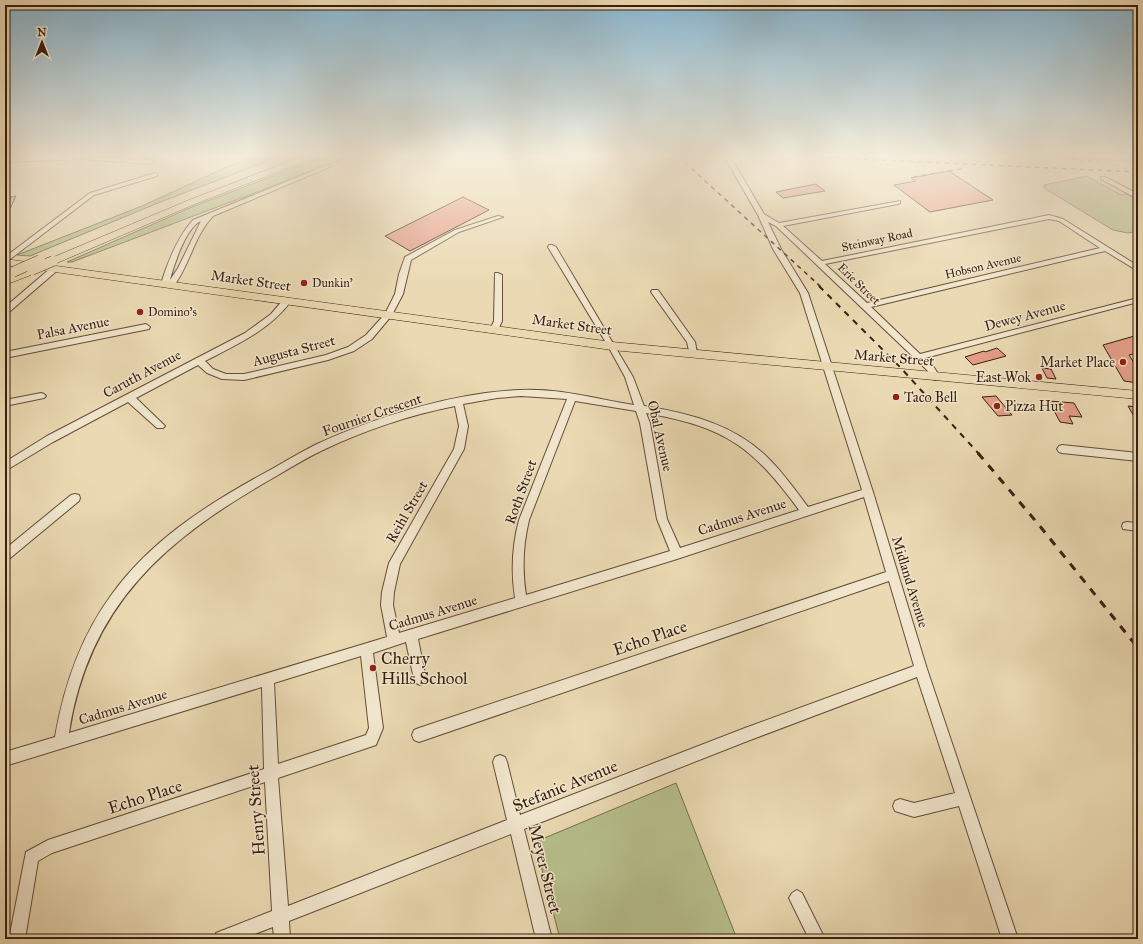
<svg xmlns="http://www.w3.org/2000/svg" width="1143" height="944" font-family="'IM FELL Great Primer',serif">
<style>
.green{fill:#b6bf8c;stroke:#766e4e}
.building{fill:#e49e89;stroke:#371e0f}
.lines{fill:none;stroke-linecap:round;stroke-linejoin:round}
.minor-casing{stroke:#644d38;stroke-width:2}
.major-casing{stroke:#371e0f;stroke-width:1}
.highway-casing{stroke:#371e0f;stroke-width:1}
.minor{fill:#f1e6cd;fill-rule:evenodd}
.major{fill:#ead9b2;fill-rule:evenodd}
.highway{fill:#ead9b2;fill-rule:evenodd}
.rail-far2{stroke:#371e0f;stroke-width:1.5;stroke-dasharray:4.5 4.5;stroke-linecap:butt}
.rail-far1{stroke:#371e0f;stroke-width:2;stroke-dasharray:6 6;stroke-linecap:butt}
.rail{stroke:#371e0f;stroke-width:3;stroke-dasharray:8 8;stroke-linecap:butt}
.highway-bridge-casing{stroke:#371e0f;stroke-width:11;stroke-linecap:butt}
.highway-bridge{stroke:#ead9b2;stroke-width:10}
.poi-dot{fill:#8f2418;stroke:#f1e6cd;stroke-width:1.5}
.labels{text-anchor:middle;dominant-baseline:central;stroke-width:3;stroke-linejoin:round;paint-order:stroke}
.far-street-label{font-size:12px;fill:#371e0f;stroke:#f1e6cd}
.far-poi-label{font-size:12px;fill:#371e0f;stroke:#f1e6cd;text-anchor:start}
.street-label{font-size:14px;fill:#371e0f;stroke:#f1e6cd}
.poi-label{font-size:14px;fill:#371e0f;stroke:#f1e6cd;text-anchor:end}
.near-street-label{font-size:17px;fill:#371e0f;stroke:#f1e6cd}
.near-poi-label{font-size:17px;fill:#371e0f;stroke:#f1e6cd;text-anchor:start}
</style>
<rect width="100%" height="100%" fill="#ead9b2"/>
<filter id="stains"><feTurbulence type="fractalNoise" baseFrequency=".005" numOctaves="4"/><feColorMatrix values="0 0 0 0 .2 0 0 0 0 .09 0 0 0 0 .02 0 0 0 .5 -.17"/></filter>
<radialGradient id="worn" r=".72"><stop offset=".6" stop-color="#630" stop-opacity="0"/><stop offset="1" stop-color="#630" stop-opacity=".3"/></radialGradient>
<!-- green -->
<path class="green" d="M261,156H281L158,203L30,256L17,255L142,206L229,166Z
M325,156H352L72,262H67L192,207Z
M1065,156H1138V162L1069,158Z
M1087,176L1121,195L1126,194L1138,200V231L1128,233L1113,230L1044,188V185Z
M676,783L737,939H560L535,842Z"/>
<!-- building -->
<path class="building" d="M949,171L993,200L930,212L894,185L916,181L911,178Z
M816,184L825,191L783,198L776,192Z
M16,196L11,207L5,208V198Z
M463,197L489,210L410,251L385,236Z
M1138,335V353L1129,355L1138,369V383L1124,381L1103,345Z
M997,348L1006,356L973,365L965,357L984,351L985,352Z
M1042,368L1051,369L1056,379L1047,378Z
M996,396L1012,415L998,416L982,397Z
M1049,401L1074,403L1082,417L1069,416L1073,424L1060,422Z
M1128,406L1138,407V423Z"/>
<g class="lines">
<!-- minor casing -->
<g class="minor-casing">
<path id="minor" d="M69,156L150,160L153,162L150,164L83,159L5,162V158Z
M724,156H730L764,214L779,223L900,201V203L898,204L783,226L822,261L1049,215L1063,219L1138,266V271L1105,251L871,307L920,354L1138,298V302L925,358L933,366L940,377L936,380L933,379L927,370L776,226L768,222L781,249L808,293L873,492L927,669L1018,939H1002L959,806L914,817L895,811L893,806L895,801L900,799L914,803L955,793L917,677L745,742L524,829L552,939H536L511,834L289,921L290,939H274L273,927L242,939H214L216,933L272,911L265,782L52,853L38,861L25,939H9L26,852L48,840L264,769L262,687L5,766V752L55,737C64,685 81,636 112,594C150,542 203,507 259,476C278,466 297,454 317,444C378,416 453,393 520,390C559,388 596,399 634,405L625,377L608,346L548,247L549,245H552L556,247L633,377L644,406C689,413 736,425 769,459C784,474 796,491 808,507L862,490L800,293L773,249L758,215ZM1049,219L1059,221L1100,248L867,303L825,264ZM521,396L567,399L519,520C512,546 511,572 515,598L399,633L393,605L394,592L400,564L464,449L468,426L463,404L497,398ZM575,401L636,411L640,423L657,519L670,551L526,595C522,570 523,545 529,520ZM455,406L459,426L454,449L389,563L382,592L381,605L387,637L69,733C89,604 166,539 273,478C290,468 306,458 323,450C365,430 410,415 455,406ZM646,413C725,427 752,446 799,510L680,548L667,519L650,423ZM864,497L886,572L419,728L414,730L412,735L414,740L419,742L889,581L914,666L745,728L520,815L507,762L505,757L500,755L495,757L493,762L507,820L288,906L278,778L376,745L383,728L373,653L406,642L414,679L416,683L420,685L424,683L426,679L418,639L677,559ZM361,656L369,728L366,735L278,764L274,683Z
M327,165L332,166L213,216C194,236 190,265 173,287L162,286L161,284C168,261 177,238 193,220ZM201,221L178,268L170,280C174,265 186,227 201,221Z
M155,173L157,174V176L94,195L5,263V257L90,193Z
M1101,177H1105L1138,194V199L1101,179Z
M498,216L503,217L459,232L411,260L403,294L392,315L372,339L354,351L328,360L244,380L222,379L207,373L198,365L136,398L163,424L165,426L163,428H157L128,402L53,442L5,471V462L47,436L245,333L271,314L284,299H290L291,301C270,330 236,345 205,361L213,369L226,374H244L326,355L348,347L366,335L385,314L395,294L399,274L405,257L455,230Z
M52,267H58L59,269L8,313H5V307Z
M495,273H498L502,275V321L497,332L494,333L490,330L494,321Z
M652,290H658L695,342L697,353L696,355H690L687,342L651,292Z
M146,324L150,327L149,329L5,358V352Z
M41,393L44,394L46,396L44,398L5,406V400Z
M1062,445L1138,453V461L1062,453L1059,452L1057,449L1059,446Z
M75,494L79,495L80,498L79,501L9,559L5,561V549L71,495Z
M1127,522L1138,523V531L1123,529L1122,526L1123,523Z
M797,890L802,893L825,939H809L789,898L792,893Z"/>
</g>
<!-- major casing -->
<g class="major-casing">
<path id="major" d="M5,259L612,342L1138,391V399L612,350L5,265Z"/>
</g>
<!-- highway casing -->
<g class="highway-casing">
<path id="highway" d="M303,156H314L313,158L195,204L57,263L53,264L48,261L49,259L189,200Z
M27,270L33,273L31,275L5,285V278Z"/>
</g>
<!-- minor -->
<use href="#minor" class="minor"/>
<!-- major -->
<use href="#major" class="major"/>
<!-- highway -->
<use href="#highway" class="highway"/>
<!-- rail-far2 -->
<path class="rail-far2" d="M678,156L821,287
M792,156L1138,172
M1043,156L1098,162
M913,177L967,168"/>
<!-- rail-far1 -->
<path class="rail-far1" d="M819,286L900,367L979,454"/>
<!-- rail -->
<path class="rail" d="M978,453L1039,525L1138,648"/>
<!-- highway-bridge casing -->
<g class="highway-bridge-casing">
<path id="highway-bridge" d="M32,270L53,261
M13,272L40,260"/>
</g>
<!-- highway-bridge -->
<use href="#highway-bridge" class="highway-bridge"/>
</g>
<!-- sky -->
<linearGradient id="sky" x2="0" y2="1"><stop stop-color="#88b6d0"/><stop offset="0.54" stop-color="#f6eedc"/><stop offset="1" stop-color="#f6eedc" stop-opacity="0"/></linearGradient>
<rect width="1143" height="288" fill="url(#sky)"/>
<!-- markers -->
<g class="poi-dot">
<circle cx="304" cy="283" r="4"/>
<circle cx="140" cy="312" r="4"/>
<circle cx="1123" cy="362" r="4"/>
<circle cx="1039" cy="377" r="4"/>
<circle cx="896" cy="397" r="4"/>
<circle cx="997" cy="406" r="4"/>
<circle cx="373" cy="668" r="4"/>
</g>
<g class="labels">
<!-- far-street labels -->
<g class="far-street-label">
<text transform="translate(877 240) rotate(-12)">Steinway Road</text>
<text transform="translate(983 266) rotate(-13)">Hobson Avenue</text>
<text transform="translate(859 284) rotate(44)">Erie Street</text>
</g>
<!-- far-poi labels -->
<g class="far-poi-label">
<text x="312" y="283">Dunkin'</text>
<text x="148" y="312">Domino's</text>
</g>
<!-- street labels -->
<g class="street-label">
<text transform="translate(251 281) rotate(8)">Market Street</text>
<text transform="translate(1025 316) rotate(-15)">Dewey Avenue</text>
<text transform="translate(572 325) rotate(8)">Market Street</text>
<text transform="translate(73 328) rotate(-11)">Palsa Avenue</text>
<text transform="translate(294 351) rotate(-15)">Augusta Street</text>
<text transform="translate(894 358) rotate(5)">Market Street</text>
<text transform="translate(142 374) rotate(-28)">Caruth Avenue</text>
<text transform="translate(372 415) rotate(-19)">Fournier Crescent</text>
<text transform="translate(660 436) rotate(77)">Obal Avenue</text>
<text transform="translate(521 492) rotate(-70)">Roth Street</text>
<text transform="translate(407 512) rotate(-60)">Reihl Street</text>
<text transform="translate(742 517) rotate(-18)">Cadmus Avenue</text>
<text transform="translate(910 582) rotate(73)">Midland Avenue</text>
<text transform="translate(433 613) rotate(-17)">Cadmus Avenue</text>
<text transform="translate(123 707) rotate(-17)">Cadmus Avenue</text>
</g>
<!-- poi labels -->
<g class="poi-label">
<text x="1115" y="362">Market Place</text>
<text x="1031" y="377">East Wok</text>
<text x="904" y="397" text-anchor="start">Taco Bell</text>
<text x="1005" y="406" text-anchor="start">Pizza Hut</text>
</g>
<!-- near-street labels -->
<g class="near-street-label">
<text transform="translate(650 638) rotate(-19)">Echo Place</text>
<text transform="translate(565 786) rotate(-22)">Stefanic Avenue</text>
<text transform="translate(145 797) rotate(-18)">Echo Place</text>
<text transform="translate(256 810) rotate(-94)">Henry Street</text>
<text transform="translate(545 869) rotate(76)">Meyer Street</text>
</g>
<!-- near-poi labels -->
<g class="near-poi-label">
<text x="381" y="658">Cherry<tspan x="381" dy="20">Hills School</tspan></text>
</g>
</g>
<!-- margin -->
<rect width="1143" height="944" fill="none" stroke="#ead9b2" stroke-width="20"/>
<rect x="6" y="6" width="1131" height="932" fill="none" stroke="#371e0f" stroke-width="2"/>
<rect x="10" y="10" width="1123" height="924" fill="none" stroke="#371e0f"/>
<!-- north arrow -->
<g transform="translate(42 42)" stroke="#f1e6cd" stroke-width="3" paint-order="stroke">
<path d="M0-3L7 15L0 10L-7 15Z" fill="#371e0f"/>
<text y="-6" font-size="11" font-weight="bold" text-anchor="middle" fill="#371e0f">N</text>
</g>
<rect width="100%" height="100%" filter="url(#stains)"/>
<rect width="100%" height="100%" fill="url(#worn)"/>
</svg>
